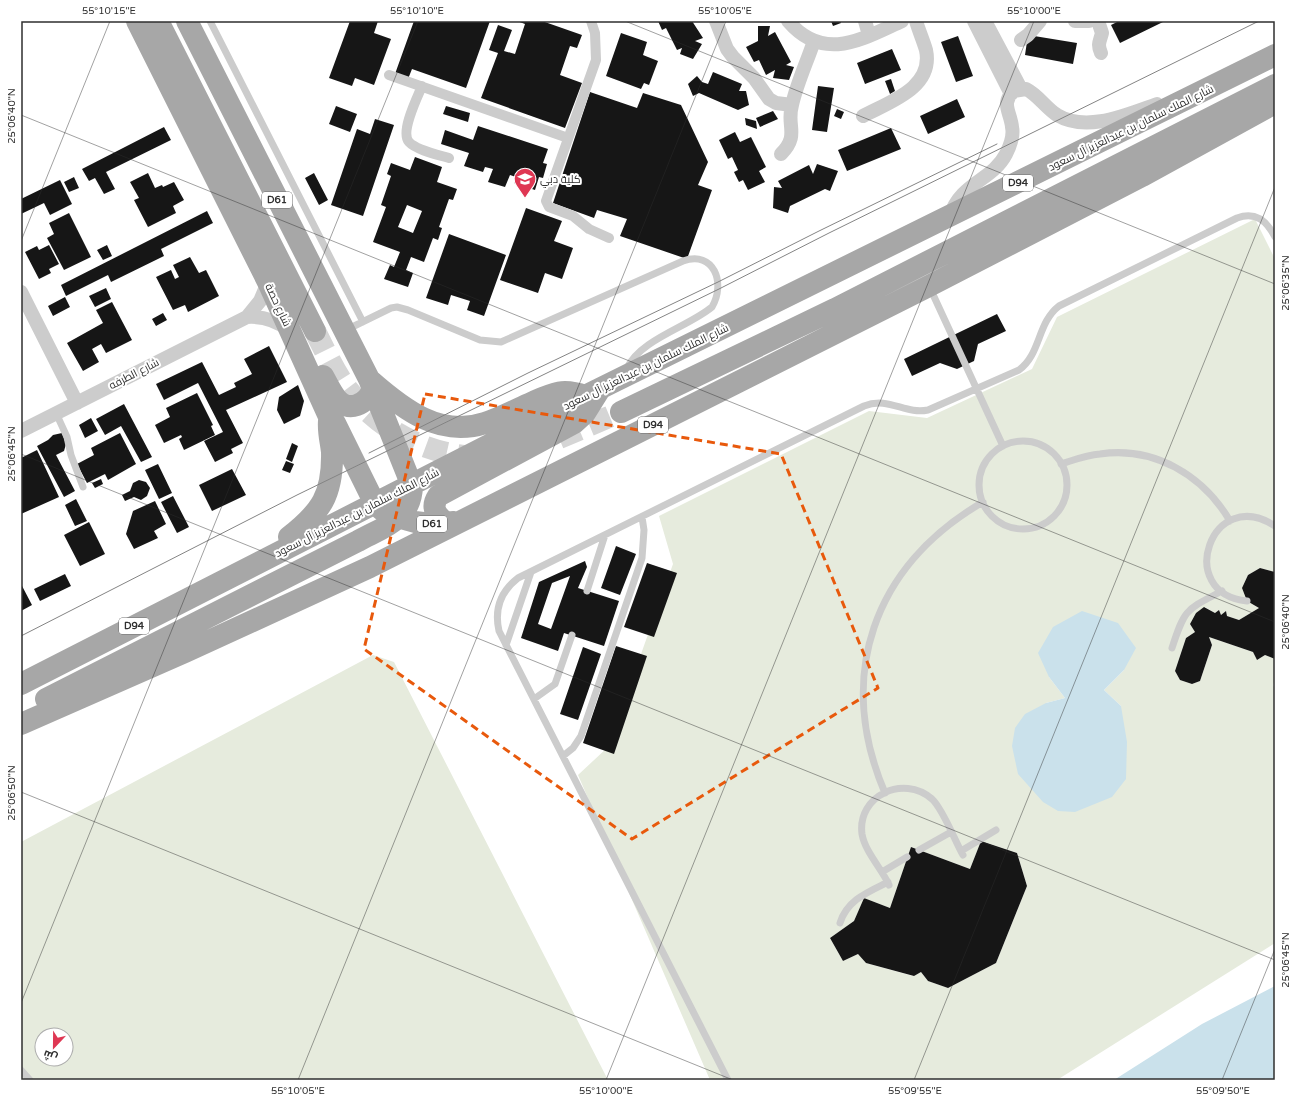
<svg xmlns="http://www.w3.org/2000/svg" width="1296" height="1101" font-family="'Varela Round',Cairo,sans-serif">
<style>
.green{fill:#e6ebdd;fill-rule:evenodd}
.water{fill:#cae1eb}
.building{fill:#161616;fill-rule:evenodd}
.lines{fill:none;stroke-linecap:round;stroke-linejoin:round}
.primary-tunnel{stroke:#d5d5d5;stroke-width:22;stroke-dasharray:22 11;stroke-linecap:butt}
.service{stroke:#ccc;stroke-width:7}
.pedestrian{stroke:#ccc;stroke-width:10}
.minor{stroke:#ccc;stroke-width:14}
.primary{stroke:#a7a7a7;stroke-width:22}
.tram{stroke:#848484;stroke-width:1}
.marked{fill:none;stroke:#e8590c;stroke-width:3;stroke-dasharray:8 5;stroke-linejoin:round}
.ticks{fill:none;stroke:#2f2f2f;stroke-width:1;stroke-opacity:0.45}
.labels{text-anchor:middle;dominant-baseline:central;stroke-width:4;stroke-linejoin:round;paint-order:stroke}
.shield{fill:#fff;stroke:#6d6d6d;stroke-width:1}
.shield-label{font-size:10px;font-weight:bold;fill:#2f2f2f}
.street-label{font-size:11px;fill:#2f2f2f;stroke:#fff}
.poi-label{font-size:11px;fill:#2f2f2f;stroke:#fff;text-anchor:start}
.neatline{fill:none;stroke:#2f2f2f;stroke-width:1.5}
.ticks-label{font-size:10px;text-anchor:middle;fill:#2f2f2f}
</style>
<rect width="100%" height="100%" fill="#fff"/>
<!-- green -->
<path class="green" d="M1255,219L1275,259V572L1260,568L1248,575L1242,588L1247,601L1259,608L1239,620L1227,616L1226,611L1221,615L1219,610L1215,613L1205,607L1196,613L1190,624L1195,632L1186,638L1175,671L1180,680L1192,684L1200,681L1212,645L1209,637L1253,652L1257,660L1265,655L1275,659V679L1273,685L1275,689V943L1057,1080H710L578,775L608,747L673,564L659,516L869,411L927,418L1032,369L1057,317ZM1124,670L1104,690L1121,706L1046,703L1065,698L1049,677ZM981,841L1017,853L1027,886L996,963L948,988L928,981L921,972L913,976L866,963L858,954L843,961L830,938L854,921L864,898L890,908L911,847L970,869Z
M373,655L394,662L608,1080H21V842ZM42,1035H66V1059H42Z"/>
<!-- water -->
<path class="water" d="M1082,611L1118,623L1136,648L1124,670L1104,690L1121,706L1127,742L1126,779L1112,797L1075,812L1058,811L1043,802L1018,774L1012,746L1015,728L1025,714L1046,703L1065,698L1049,677L1038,653L1053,627Z
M1275,986V1080H1114L1202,1024Z"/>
<!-- building -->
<path class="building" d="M350,21H378L374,33L391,39L374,85L355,78L352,86L329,78Z
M414,21H490L466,88L412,69L408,79L395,74Z
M517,21H542L582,35L577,48L570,46L560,75L582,83L565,128L481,98L498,53L489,50L498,25L512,30L504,51L515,54L525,24Z
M658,21H692L703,38L695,41L702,44L693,59L680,54L682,48L677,50L666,28L662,30Z
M831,21H840L841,23L833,26Z
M1119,21H1165L1120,43L1111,25Z
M758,26H770L768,36L775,32L791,62L786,65L794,67L789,80L773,78L775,70L766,75L759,60L754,62L746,47L758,41Z
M621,33L647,42L643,55L658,61L649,85L644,83L641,89L606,76Z
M1028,35L1077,43L1073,64L1025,55Z
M958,36L973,76L956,82L941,42Z
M892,49L901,70L865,84L857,63Z
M713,72L742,84L739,91H746L749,105L738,110L699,93L693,96L688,84L697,76L702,82L708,84Z
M891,79L895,91L890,94L885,81Z
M818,86L834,88L827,132L812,130Z
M590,92L637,108L643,93L681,105L708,162L698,185L712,190L687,259L620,236L627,219L597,210L594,218L553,203Z
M957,99L965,117L928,134L920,116Z
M336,106L357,114L350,132L329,124Z
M446,106L470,113L468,122L443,114Z
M837,109L844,112L841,119L834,116Z
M773,111L778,119L760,127L756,118Z
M745,118L756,121L757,129L746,125Z
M375,119L394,125L363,216L331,205L357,129L370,134Z
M478,126L548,149L543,163L547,164L543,178L539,177L535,190L514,183L516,177L510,175L505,187L488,182L493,169L485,167L483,172L464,166L469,153L441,144L445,130L473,140Z
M164,127L171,140L106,172L115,189L104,194L95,178L89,181L82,169Z
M891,128L901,149L847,171L838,150Z
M735,132L740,142L751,137L766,167L759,171L765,182L748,190L743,180L739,182L734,172L738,170L732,157L728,159L719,140Z
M415,157L442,167L437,182L457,189L453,200L449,199L439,227L442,228L438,240L433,238L424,262L411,257L406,270L413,273L408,287L384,279L390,265L394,267L400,252L373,242L386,207L381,205L391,176L387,174L391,163L410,170ZM407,205L422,211L413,233L398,227Z
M817,164L838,171L830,191L825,189L790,206L788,213L773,208L774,187L782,188L778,181L809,165L813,174Z
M148,173L155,188L162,185L163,187L174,182L184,200L173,206L176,213L148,227L134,200L139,198L130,182Z
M314,173L328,200L319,205L305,178Z
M74,177L79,188L69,192L64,182Z
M60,180L72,204L50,215L44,203L21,214V199Z
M526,208L562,221L554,241L573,248L562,279L545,273L538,293L500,280Z
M207,211L213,223L161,249L164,256L111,282L108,275L66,296L61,285Z
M69,213L91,257L64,270L47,238L54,234L49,223Z
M449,234L506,255L484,316L467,310L470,301L451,295L448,305L426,298Z
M49,245L59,264L49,269L51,273L39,279L25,252L37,246L39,250Z
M107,245L112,256L103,260L97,250Z
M190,257L199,273L206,270L219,296L188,312L185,305L173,310L156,277L171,270L175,279L179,277L173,265Z
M106,288L111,299L95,307L89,296Z
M65,297L70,307L53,316L48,306Z
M112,302L132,340L106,353L101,344L92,349L99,362L83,371L67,343L103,323L96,310Z
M163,313L167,320L156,326L152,319Z
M997,314L1006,331L978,344L974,361L957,369L940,363L912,376L904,359Z
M269,346L287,382L226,410L243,443L231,449L233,453L215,462L204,441L223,432L198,383L164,400L156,384L202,362L219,395L236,387L234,383L252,374L244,359Z
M298,385L304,401L300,416L284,424L277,410L279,397Z
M197,393L213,425L211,426L215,435L184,450L179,439L182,437L181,435L164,443L155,425L170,417L166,408Z
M124,404L152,457L141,462L121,426L105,435L96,419Z
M91,418L98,431L85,438L79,425Z
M62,433L66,444L64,451L56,455L75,491L64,497L37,446L48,440L53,435Z
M120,433L136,464L108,480L105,474L87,483L77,464L94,455L91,448Z
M292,443L298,446L292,462L286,459Z
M37,450L59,497L21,514V458Z
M286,461L294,464L290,473L282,470Z
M158,464L172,493L159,499L145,470Z
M232,469L246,495L212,511L199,485Z
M101,479L103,484L95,488L92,483Z
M139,480L146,482L150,488L147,496L141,500L134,497L125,501L122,495L130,491L133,483Z
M173,496L189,527L177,533L161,502Z
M76,499L87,521L75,526L65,505Z
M155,501L166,524L154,531L158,538L134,549L126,534L133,511Z
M89,522L105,554L80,566L64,535Z
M616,546L636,554L620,595L601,588Z
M585,561L587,567L578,588L619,601L604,646L564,633L558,651L521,638L539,582ZM570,576L551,629L538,624L552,583Z
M647,563L677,573L654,637L624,627Z
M1260,568L1275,572V659L1265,655L1257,660L1253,652L1209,637L1212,645L1200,681L1192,684L1180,680L1175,671L1186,638L1195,632L1190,624L1196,613L1204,607L1215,613L1219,610L1221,615L1226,611L1227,616L1239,620L1259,608L1247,601L1242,588L1248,575Z
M65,574L71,586L40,601L34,589Z
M21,584L32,605L21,611Z
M616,646L647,656L614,754L583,743Z
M583,647L601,654L578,720L560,714Z
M981,841L1017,853L1027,886L996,963L948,988L928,981L921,972L914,976L866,963L858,954L843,961L830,938L854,921L864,898L890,908L911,847L970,869Z"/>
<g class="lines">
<!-- primary-tunnel -->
<path class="primary-tunnel" d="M315,331C323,347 331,364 341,380C372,426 422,455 478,457
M559,438L621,412"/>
<!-- service -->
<path class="service" d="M210,21L363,322
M930,288L1003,446
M346,330L391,308L397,307L408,310L480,340L501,342L683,261C714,250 726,283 712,307C688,327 641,339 627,368
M56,413L67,437L71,455L83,487
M979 485a44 44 0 1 1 88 0a44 44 0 1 1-88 0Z
M1061,464C1074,460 1086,455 1100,454C1154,446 1203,475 1230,521
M587,591L605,535
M1247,601C1174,594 1211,484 1275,526
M506,645L531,572
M1172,648C1185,608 1186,610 1222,591
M534,699L555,684L572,635
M563,756L573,748L581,736L642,558L644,530L642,517
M885,793C835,676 873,566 983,502
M919,850L951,832
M961,851L996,830
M882,872L907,857
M889,885C882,869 865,852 862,834C857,796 903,774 932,799C943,809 955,841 963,855
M840,923C847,900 868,892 888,882
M21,1070L30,1080
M728,1080L499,631C494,609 500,592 518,578L864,406C889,396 905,415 928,410L1019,370C1041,354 1037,323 1059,306L1237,218C1256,211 1267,221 1275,237"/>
<!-- pedestrian -->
<path class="pedestrian" d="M591,21L595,33L596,60L546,201L549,207L573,216L589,229L609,238
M389,75L568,138
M422,86C417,98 400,132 409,142C416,150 439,155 449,158"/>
<!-- minor -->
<path class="minor" d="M716,21L727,49L733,57L754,78L769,99L776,103L792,105
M788,21C824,63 862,39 902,21
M865,21L869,35
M974,21L1011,94
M985,21L1021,89
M1075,21H1089
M1098,21L1102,33C1100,41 1097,44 1101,53
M1021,40L1028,35L1040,21
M863,116C889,102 934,88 926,50C923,40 919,31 916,21
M781,154C800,135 786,126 792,105C797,83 807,62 814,41
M950,216C961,182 992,181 1006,154C1010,146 1014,136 1012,127C1011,113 1000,103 1014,91L1026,89C1038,95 1046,108 1057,115C1087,133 1128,114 1157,104
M21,292L77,403
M247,317C263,316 276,320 289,330
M21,431L247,317L260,301L268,282"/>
<!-- primary -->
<path class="primary" d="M137,21L268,282L330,419L335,423L375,504L382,510L390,515L415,522L431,524L454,522
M158,21L315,331
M323,376C327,383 331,392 336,398C348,414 367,404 373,389
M371,381C403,409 440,438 485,423C501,418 517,409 533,402C553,393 563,388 585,396
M621,412L835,309L1275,85
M447,523C437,517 430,508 438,496L574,423L585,413L600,389
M289,537C321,512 333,495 332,452C331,442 328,432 329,421
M21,684L591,393L1275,55
M46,699L358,541C384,527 411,520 412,486L369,379L187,21
M21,724L185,652L370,567L929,286L1142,176L1275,103"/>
<!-- tram -->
<path class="tram" d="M369,453L528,373L718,282L819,231L997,144
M21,636L297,495L719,289L829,233L1259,21"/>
</g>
<!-- marked area -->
<path class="marked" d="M425,394L781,454L878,688L632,839L364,649Z"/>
<!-- ticks -->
<path class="ticks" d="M625,21L1275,284M21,115L1275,622M21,241L110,21M21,454L1275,960M21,792L733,1080M21,1003L418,21M298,1080L726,21M606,1080L1034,21M914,1080L1275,187M1222,1080L1275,949"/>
<!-- icons -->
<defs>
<g id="school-pin" transform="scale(1.15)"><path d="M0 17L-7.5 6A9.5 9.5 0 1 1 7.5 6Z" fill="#df3753" stroke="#fff"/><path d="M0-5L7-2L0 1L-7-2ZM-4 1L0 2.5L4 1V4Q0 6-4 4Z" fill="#fff"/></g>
</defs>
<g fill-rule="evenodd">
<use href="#school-pin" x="525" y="179"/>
</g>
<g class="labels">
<!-- shield labels -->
<g class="shield">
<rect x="1003" y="175" width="30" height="16" rx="3"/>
<rect x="262" y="192" width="30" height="16" rx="3"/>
<rect x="638" y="417" width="30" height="16" rx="3"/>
<rect x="417" y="516" width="30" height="16" rx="3"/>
<rect x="119" y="618" width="30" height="16" rx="3"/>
</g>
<g class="shield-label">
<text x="1018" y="183">D94</text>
<text x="277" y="200">D61</text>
<text x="653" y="425">D94</text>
<text x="432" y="524">D61</text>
<text x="134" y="626">D94</text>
</g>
<!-- street labels -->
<g class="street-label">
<text transform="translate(1131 128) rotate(-26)">شارع الملك سلمان بن عبدالعزيز آل سعود</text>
<text transform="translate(278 305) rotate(65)">شارع حصة</text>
<text transform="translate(646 367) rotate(-26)">شارع الملك سلمان بن عبدالعزيز آل سعود</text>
<text transform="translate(134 374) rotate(-27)">شارع الطرفه</text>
<text transform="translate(357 513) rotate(-27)">شارع الملك سلمان بن عبدالعزيز آل سعود</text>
</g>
<!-- poi labels -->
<g class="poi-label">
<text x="540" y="179">كلية دبي</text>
</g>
</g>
<!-- border -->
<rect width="1296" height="1101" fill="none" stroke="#ffffff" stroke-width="44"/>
<!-- north arrow -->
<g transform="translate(54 1047) rotate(202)"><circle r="19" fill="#ffffff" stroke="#acacac"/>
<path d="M0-3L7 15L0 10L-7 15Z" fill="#df3753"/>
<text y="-6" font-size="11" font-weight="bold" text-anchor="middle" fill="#2f2f2f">ش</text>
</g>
<rect x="22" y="22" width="1252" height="1057" class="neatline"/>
<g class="ticks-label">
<text x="109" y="14">55°10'15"E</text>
<text x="417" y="14">55°10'10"E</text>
<text x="725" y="14">55°10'05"E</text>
<text x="1034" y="14">55°10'00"E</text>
<text transform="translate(11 116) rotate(-90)" y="4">25°06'40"N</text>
<text transform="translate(1285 283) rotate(-90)" y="4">25°06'35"N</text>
<text transform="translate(11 454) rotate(-90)" y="4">25°06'45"N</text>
<text transform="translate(1285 622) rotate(-90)" y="4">25°06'40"N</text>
<text transform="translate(11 793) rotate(-90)" y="4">25°06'50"N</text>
<text transform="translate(1285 960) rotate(-90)" y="4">25°06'45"N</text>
<text x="298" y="1094">55°10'05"E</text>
<text x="606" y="1094">55°10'00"E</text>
<text x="915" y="1094">55°09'55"E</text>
<text x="1223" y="1094">55°09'50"E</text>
</g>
</svg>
